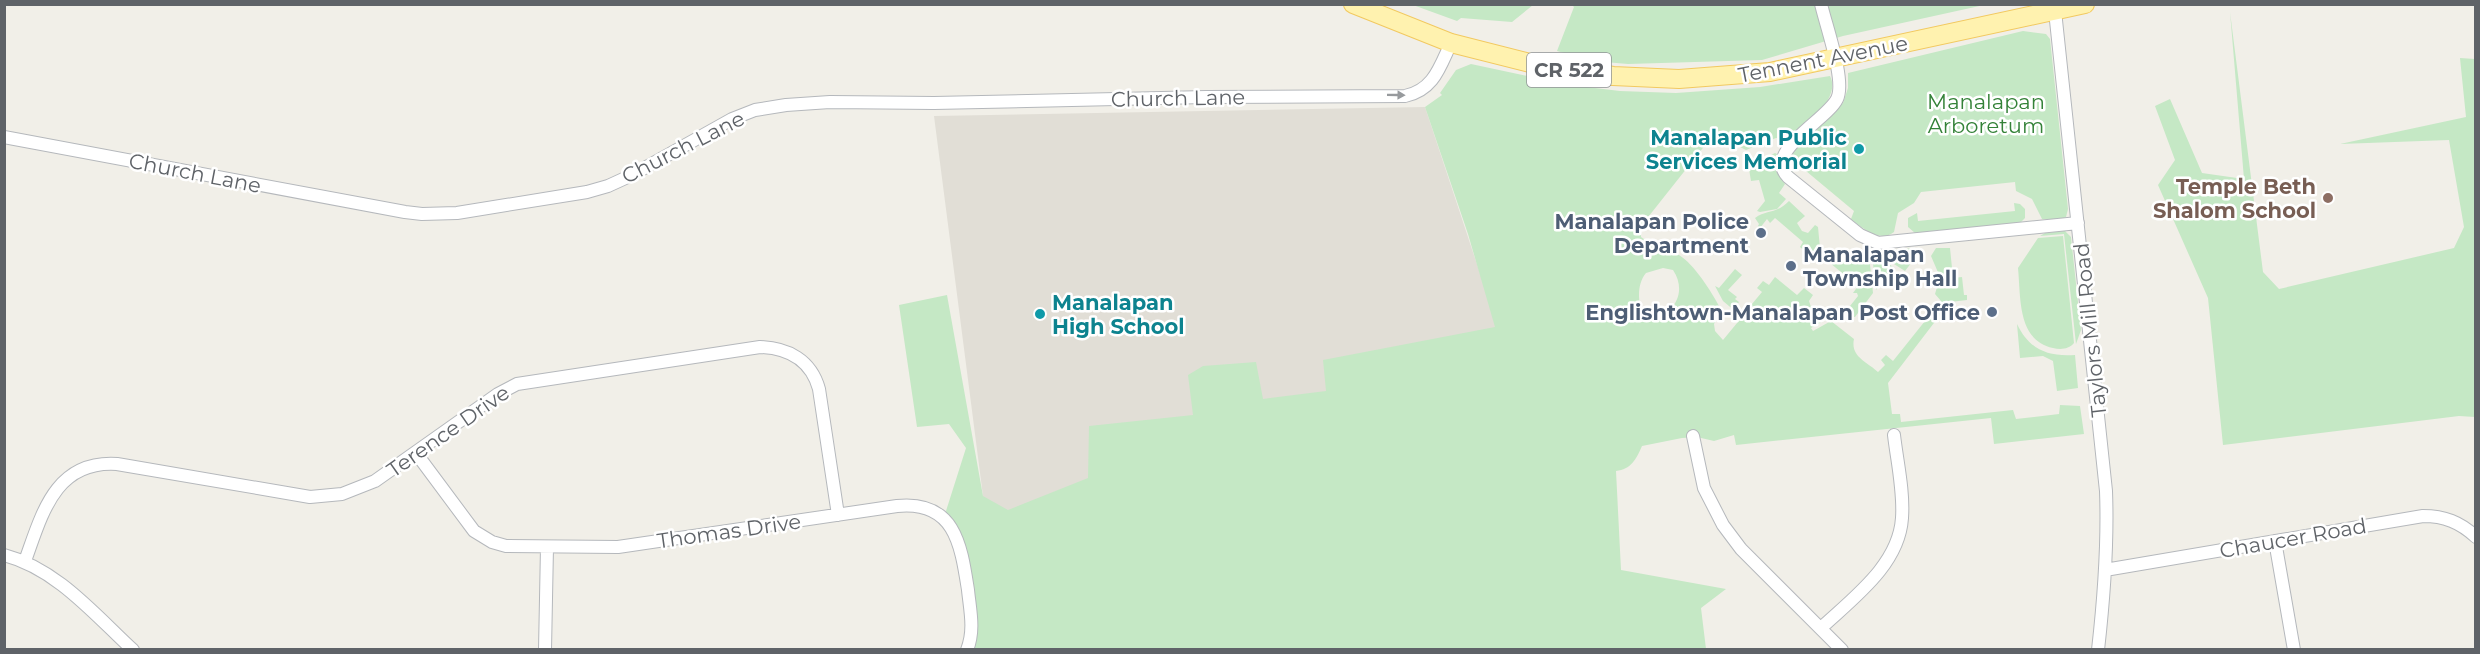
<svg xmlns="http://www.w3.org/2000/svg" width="2480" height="654" font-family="Montserrat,sans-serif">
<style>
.education{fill:#e1ded6}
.green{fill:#c5e8c5;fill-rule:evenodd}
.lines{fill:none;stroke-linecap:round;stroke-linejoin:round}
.street-casing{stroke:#b5b8bc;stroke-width:14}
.primary-casing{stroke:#f2c960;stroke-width:20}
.street{stroke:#fff;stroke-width:12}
.primary{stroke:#fff2af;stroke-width:18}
.oneway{fill:#979a9d}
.culture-dot{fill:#0f9aa8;stroke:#fff;stroke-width:2}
.education-dot{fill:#8d6e63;stroke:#fff;stroke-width:2}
.service-dot{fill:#5c6f8a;stroke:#fff;stroke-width:2}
.labels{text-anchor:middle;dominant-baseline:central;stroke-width:5;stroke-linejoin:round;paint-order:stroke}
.shield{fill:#fff;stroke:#8f9295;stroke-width:1.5}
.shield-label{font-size:20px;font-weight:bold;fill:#5f6368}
.street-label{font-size:21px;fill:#5f6368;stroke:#fff}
.park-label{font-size:21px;fill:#348238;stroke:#fff}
.culture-label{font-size:21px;font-weight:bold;fill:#0d838f;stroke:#fff;text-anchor:end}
.education-label{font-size:21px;font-weight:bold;fill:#785e54;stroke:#fff;text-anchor:end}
.service-label{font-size:21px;font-weight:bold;fill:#4e5e75;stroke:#fff;text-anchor:end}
</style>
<rect width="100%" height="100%" fill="#f1efe8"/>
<!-- education -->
<path class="education" d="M1425,107L1579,573L1706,649H1045L983,496L934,116Z"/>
<!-- green -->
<path class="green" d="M1413,5L1533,4V5L1512,22L1461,18L1457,21Z
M1572,5H1984L1843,36L1762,60L1628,64L1593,61L1557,51L1574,7Z
M2230,12L2263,272L2279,289L2454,248L2464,227L2449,140L2340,144L2466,117L2460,58L2475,59V417L2459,416L2223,445L2208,298L2158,185L2175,160L2155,106L2170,99L2202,173L2244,179Z
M2023,31L2046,34L2050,39L2068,209L2066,217L2062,219H2042L2032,199L2016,191L2015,182L1921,192L1914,203L1898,213L1894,232C1880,243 1862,228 1851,219L1854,211L1800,166L1792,172L1788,160L1795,148L1843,103L1848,88V73Z
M1471,64L1570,85L1620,91L1676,93L1760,87L1830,76C1842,99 1804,126 1787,139L1776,138L1746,150L1738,146L1727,134L1706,144L1641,226V237C1653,247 1667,248 1679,255C1694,264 1711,291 1719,306L1720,312L1714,324L1715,331L1723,340L1742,317L1723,301L1715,286L1719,288L1735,269L1742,275L1728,290L1737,297L1735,299L1739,302L1735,307L1742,312L1747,310L1762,292L1757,288L1763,281L1769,285L1775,277L1797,295L1804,288L1813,295L1809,301L1811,307L1815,310L1823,309L1826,311L1823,314L1828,318L1811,328L1813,331L1831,321L1854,339C1850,357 1868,362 1878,372L1885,365L1881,360L1886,355L1893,361L1941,301L1935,294L1940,277L1931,256L1936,248H1950L1953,278L1962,277L1964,295H1967V300L1950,302L1888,383L1892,414H1900L1901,422L2013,410L2016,419L2059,414L2060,405L2080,406L2084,434L1994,444L1991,418L1736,445L1734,435L1714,441L1697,437L1682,438L1642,446C1636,460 1631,469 1616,471L1621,570L1726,589L1701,608L1706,649H965L972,624L946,511L966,448L949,424L917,427L899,305L947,295L983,496L1008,510L1088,478L1089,426L1193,415L1188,375L1203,366L1256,362L1263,399L1326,391L1323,360L1495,327L1468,234L1425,107L1442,95L1440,93L1456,70ZM1663,268L1673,270C1698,308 1638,338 1639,295C1639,287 1641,279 1646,273Z
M1775,153L1777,154L1776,171L1785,184L1779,193L1786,199L1777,209L1760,212L1757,211L1765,201L1759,180L1751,181L1749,169L1755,163Z
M1789,201L1805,216L1797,223L1802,231L1808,233L1815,225L1818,227L1820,248L1816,254L1811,250L1805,251L1800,247L1803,242L1775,218L1770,223L1767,219L1760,228L1758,226L1759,224L1755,218C1767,209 1775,215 1789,201Z
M2014,203L2020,204L2025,209V218L2020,223L1915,233L1908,227V218L1917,213L1918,221L2015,211Z
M2065,231L2071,237L2081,330L2076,344L2064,234L2040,236L2045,233Z
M2063,236L2074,343C2069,349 2061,350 2053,348C2017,340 2021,298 2018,268L2038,238Z
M1842,248L1848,252L1867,253L1869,255L1873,293L1855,317H1852L1846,311L1858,296L1857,293H1853L1858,286L1830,263Z
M1914,248L1915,258L1905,271L1875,252Z
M1873,253L1893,267L1876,290L1872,255Z
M2017,324C2029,349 2047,357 2075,355L2078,388L2057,391L2053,361L2043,356L2020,358Z"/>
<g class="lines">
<!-- street casing -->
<g class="street-casing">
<path id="street" d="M1821,4C1826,26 1846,81 1837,99C1826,121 1763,151 1788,177L1860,235L1878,243L2078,223
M2055,11L2106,491C2108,544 2104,597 2098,650
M4,137L405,212L422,214L457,213L587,192L608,186L632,175L732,119L755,110L786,105L830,102L934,103L1206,97L1405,96C1434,90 1440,66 1451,43
M1693,436L1704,488L1723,525L1741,549L1842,650
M416,453L474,531L492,542L506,546L618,547L897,506C955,500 961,545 968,590C970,610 975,630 967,650
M2275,541L2294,650
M4,555C57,569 94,614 133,650
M25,561C42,514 55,460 117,464L310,497L342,494L375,481L498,394L517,384L760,347C788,348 811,360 819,389L838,515
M2105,570L2423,516C2444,516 2460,522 2476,537
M1821,628C1853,598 1899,565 1902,518C1904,491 1897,461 1894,435
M545,650L547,547"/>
</g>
<!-- primary casing -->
<g class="primary-casing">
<path id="primary" d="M1353,4L1451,43L1530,63L1613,76L1679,79L1770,72L2085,4"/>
</g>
<!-- street -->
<use href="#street" class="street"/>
<!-- primary -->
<use href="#primary" class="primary"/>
</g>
<!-- one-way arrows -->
<defs><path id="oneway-solid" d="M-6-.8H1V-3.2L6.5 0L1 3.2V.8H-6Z" transform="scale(1.5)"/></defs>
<use class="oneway" href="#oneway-solid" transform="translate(1396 95) rotate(1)"/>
<!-- markers -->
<g class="culture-dot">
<circle cx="1859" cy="149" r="6"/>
<circle cx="1040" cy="314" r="6"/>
</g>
<circle class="education-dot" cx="2328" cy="198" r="6"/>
<g class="service-dot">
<circle cx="1761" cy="233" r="6"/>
<circle cx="1791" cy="266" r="6"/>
<circle cx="1992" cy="312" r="6"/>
</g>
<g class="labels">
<!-- shield labels -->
<rect class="shield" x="1527" y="53" width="84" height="34" rx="4.5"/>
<g class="shield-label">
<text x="1569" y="70">CR 522</text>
</g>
<!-- street labels -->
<g class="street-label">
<text transform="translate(1823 59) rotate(-11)">Tennent Avenue</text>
<text transform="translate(1178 98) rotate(-1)">Church Lane</text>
<text transform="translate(683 147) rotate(-27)">Church Lane</text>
<text transform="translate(195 173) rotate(11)">Church Lane</text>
<text transform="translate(2090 330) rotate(-96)">Taylors Mill Road</text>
<text transform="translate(448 431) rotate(-35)">Terence Drive</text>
<text transform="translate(729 531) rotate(-8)">Thomas Drive</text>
<text transform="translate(2293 538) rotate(-10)">Chaucer Road</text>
</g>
<!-- park labels -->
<g class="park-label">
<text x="1986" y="101">Manalapan<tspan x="1986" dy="24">Arboretum</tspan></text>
</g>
<!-- culture labels -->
<g class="culture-label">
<text x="1847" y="137">Manalapan Public<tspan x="1847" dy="24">Services Memorial</tspan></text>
<text x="1052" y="302" text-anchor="start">Manalapan<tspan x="1052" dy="24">High School</tspan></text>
</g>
<!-- education labels -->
<g class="education-label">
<text x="2316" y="186">Temple Beth<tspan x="2316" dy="24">Shalom School</tspan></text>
</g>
<!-- service labels -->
<g class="service-label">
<text x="1749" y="221">Manalapan Police<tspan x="1749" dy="24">Department</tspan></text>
<text x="1803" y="254" text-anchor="start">Manalapan<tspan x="1803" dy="24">Township Hall</tspan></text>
<text x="1980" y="312">Englishtown-Manalapan Post Office</text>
</g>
</g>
<!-- border -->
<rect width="2480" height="654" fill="none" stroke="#5f6368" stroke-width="12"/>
</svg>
